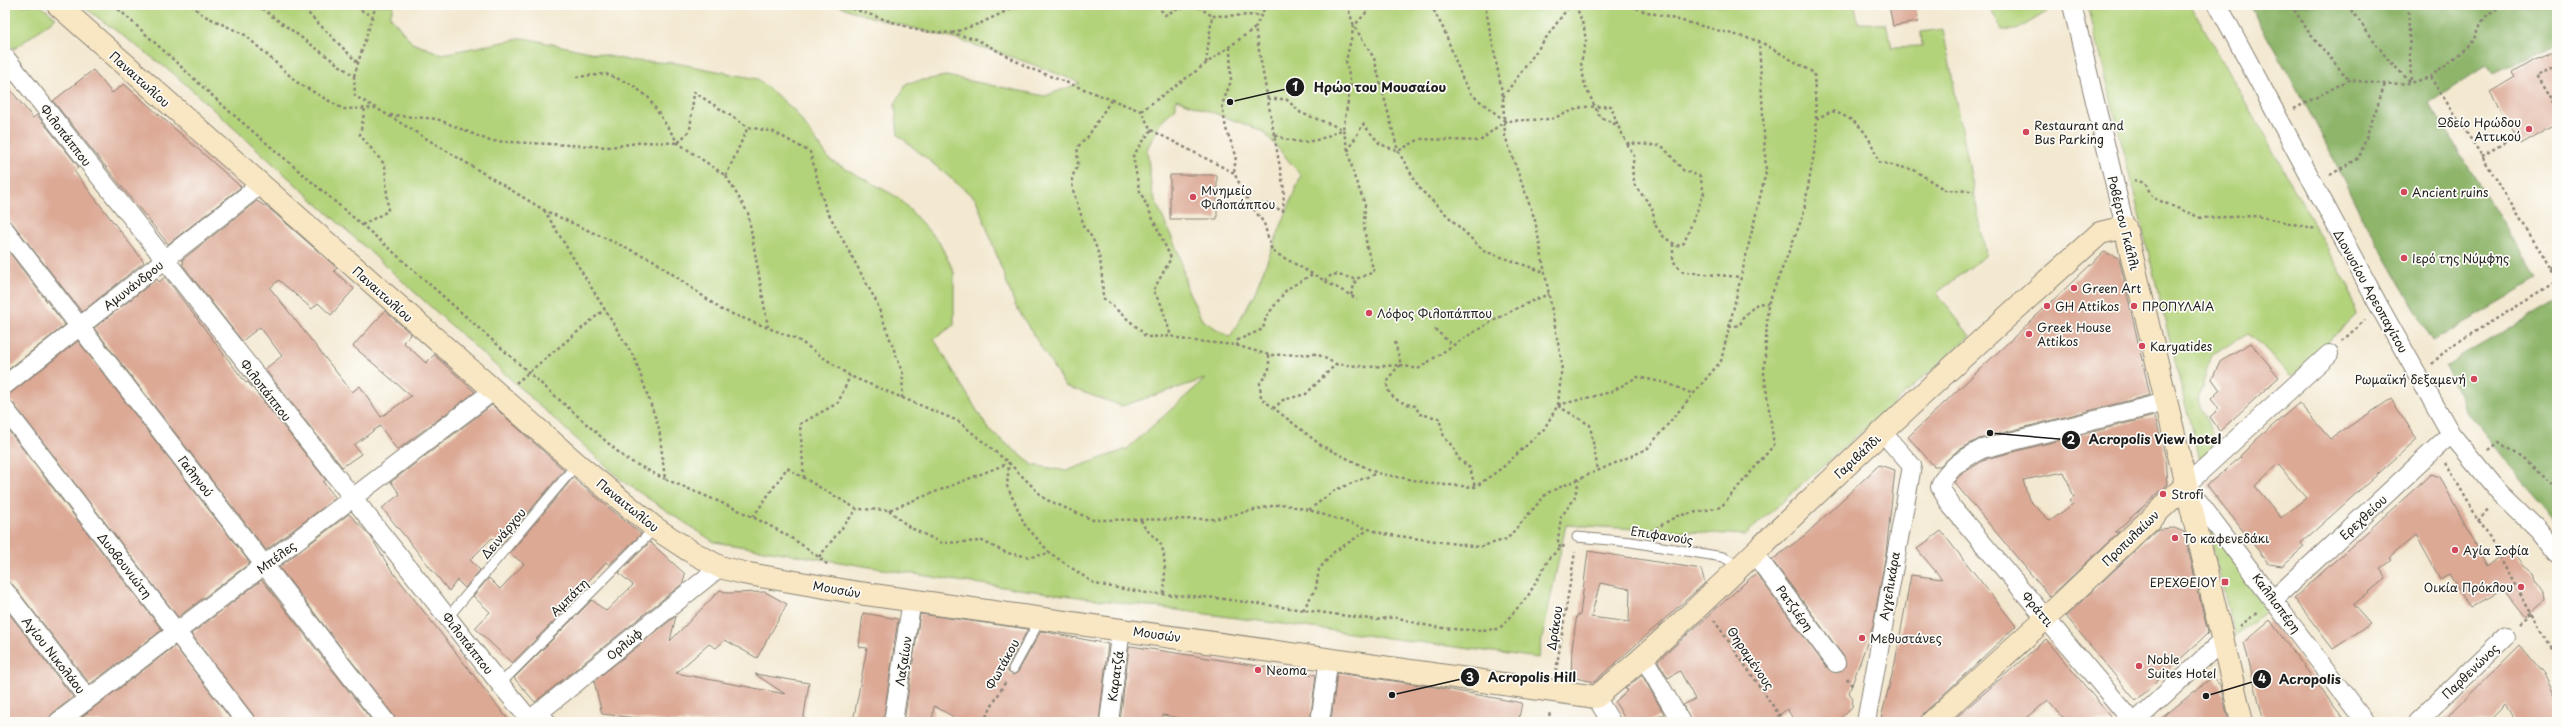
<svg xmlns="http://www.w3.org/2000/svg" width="2562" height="727" font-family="'Playpen Sans',sans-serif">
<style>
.green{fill:#b3d37a;stroke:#68784b;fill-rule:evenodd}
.forest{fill:#8eb56a;stroke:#556843}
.building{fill:#dca995;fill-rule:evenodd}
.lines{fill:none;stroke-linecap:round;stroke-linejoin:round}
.lane-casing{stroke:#888276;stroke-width:11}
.street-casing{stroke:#888276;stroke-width:20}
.secondary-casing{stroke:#888276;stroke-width:24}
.path{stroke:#888276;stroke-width:2.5;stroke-dasharray:3 3;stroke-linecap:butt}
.lane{stroke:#fff;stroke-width:9}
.street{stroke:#fff;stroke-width:18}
.secondary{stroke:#f9e7c3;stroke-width:22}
.poi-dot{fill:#d1495b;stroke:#fdfcf7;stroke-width:1.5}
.labels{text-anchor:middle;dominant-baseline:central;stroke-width:3.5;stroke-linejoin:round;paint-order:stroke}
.street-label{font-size:12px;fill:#1c1c1c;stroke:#fdfcf7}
.poi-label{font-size:12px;fill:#1c1c1c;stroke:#fdfcf7;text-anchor:start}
.leader{fill:none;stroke:#1c1c1c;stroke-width:1.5}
.callout-dot{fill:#1c1c1c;stroke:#fdfcf7;stroke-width:1.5}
.mark-label{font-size:12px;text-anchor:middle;font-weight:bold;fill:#fff}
.callout-label{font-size:13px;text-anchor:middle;font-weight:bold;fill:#1c1c1c;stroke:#fdfcf7;stroke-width:3.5;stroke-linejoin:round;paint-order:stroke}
</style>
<rect width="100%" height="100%" fill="#fdfcf7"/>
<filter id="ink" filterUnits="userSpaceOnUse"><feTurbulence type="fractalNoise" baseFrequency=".025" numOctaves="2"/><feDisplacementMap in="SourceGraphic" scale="8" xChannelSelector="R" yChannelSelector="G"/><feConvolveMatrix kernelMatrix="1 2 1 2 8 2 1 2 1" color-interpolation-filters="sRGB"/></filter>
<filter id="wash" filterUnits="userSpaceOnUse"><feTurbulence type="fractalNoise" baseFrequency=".012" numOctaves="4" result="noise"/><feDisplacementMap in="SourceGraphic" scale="16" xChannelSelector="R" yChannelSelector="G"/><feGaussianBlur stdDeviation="0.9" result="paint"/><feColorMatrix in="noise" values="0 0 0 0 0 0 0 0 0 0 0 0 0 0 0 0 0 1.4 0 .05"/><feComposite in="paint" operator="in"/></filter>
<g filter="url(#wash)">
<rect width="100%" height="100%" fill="#f3e8d0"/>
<!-- green -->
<path class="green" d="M5,5H40L56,18L14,49L5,37Z
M81,5H394L390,16L412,43L442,54L524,38L632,61L676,63L758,79L794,110L830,160L899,198L939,242L954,272V325L934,339L988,429L1033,465L1066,471L1127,449L1205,379L1122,406L1065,386L1015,305L976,199L898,135L895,104L907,83L946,76L1045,96L1080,83C1032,63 982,46 932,33C900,24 869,19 838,5H1855L1858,23L1886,24L1892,47L1922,46L1921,32L1943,29L1986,255L1937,293L1970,336L1745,535L1566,525L1538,658L958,581L714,542L625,483L173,73ZM1176,99L1263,131L1301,175L1255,292L1230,337L1202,320L1187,288L1179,254L1152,193L1147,149L1161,121L1176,108Z
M1989,5H2058L2017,30H2002Z
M2088,5H2191L2349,287L2356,315L2291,377L2261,344L2248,334L2211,355L2198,400L2217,443L2199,460Z
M2205,518L2268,609L2235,636Z"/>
<!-- forest -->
<path class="forest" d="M2249,5H2557V44L2494,74L2487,65L2429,103L2538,280L2433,341L2362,217L2310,112Z
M2553,302L2557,309V520L2519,477L2467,411L2445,366Z"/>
<g id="blocks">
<!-- building -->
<path class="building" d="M1889,5H1915L1918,22L1893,26Z
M2557,51V123L2521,144L2490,92L2515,77L2512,73L2534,60Z
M93,70L112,93L124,84L241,187L168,244L53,101Z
M5,83L33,118L37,115L79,167L74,171L144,262L82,312L13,224L5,220V150L11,145L5,136Z
M1170,175H1217V219H1170Z
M257,201L271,210L337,268L334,271L354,289L331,315L318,303L312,309L279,280L270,288L352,392L360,386L381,417L411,396L353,346L385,311L411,334L403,342L426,363L434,355L475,392L397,450L380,426L354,445L361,454L342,467L265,369L282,356L260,327L242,341L182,264L184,263L182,260Z
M5,247L65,325L5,372Z
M2104,252L2119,258L2150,395L1979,439L1957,451L1940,466H1934L1908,437Z
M165,277L246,383L248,382L326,480L323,482L336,498L266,550L94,328L157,279L159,282Z
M78,341L250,563L178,617L13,403L5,399V395L11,393Z
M2251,343L2279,377L2220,431L2210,417L2219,409L2211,399L2220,390L2212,379L2221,360Z
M2391,399L2417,439L2301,543L2304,547L2282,566L2269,564L2207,485L2241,457L2240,456L2257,439L2299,403L2330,439ZM2278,464L2306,498L2281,518L2255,486Z
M492,405L564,470L501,545L492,538L470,560L480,570L465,588L457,580L449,591L382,508L400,494L391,482Z
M2155,416L2165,455L2167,485L2115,532H2119L2050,597L1954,482L1963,473L1986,459ZM2064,472L2074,497L2070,500L2073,504L2050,521L2029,500L2023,480Z
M5,426L162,630L90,684L13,585L5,581Z
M1879,465L1895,470L1886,553L1873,626L1849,693L1853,698L1852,707L1836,722H1795L1787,709L1771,722H1691L1683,705L1695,699L1680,671L1668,678L1658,661L1756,573L1828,669L1837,673L1845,667L1844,657L1772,560L1805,535Z
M2431,474L2440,477L2487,566L2510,548L2524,565L2534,573L2536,581L2544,593L2545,600L2525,617L2506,593L2508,587L2470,608L2449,574L2440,579L2416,535L2389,558L2391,560L2380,569L2386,578L2353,605L2370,624L2333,649L2294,598Z
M573,478L641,534L609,565L606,562L580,590L583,592L512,663L475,628L490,612L473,596L489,578L500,589L524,564L510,553Z
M349,514L371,537L389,567L510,722H396L394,716L279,567Z
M2174,528L2184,532L2208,633L2136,701L2066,616L2158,529Z
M1941,531L2016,626L1924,713L1920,722H1880L1895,663L1911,575L1942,579L1917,549Z
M650,542L685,574L683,583L535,702L514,678L592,600L606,611L633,585L619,573Z
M1588,551L1701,569L1705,583L1594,682L1571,677L1572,648L1577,615H1580ZM1600,583L1630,589L1629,622L1591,617Z
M262,580L373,722H256L254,716L191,634Z
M720,590L728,593L765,592L787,604L757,658L725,640L716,648L709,644L676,673L785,694L755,674L809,683L803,722H670L602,714L594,681L676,616L670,641Z
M5,608L73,697L52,714L48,722H5Z
M863,613L898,619L883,722H853L867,648L859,647Z
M920,614L1028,629L1008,666V672L1013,675L1018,672L1041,631L1108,644L1099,722H963L934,706L932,722H904Z
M2270,620L2290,648L2346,722H2264L2244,642Z
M2046,639L2115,722H2067L2048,700L2022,722H1951Z
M2520,645L2544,674L2557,700V722H2515L2505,705L2488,722H2442Z
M175,646L233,722H75Z
M1131,646L1316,675L1310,722H1202L1163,715L1162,722H1120L1129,647Z
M1337,673L1435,687L1522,703L1518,722H1331Z
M1642,675L1664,714L1648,722H1627L1615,702L1628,690L1625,689Z
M2212,677L2220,685L2229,722H2157Z"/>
</g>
</g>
<g filter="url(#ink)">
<use href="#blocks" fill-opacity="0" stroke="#888276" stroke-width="1"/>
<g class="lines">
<!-- lane casing -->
<g class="lane-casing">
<path id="lane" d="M1577,537L1631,542L1723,557L1740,566
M448,617L577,464
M1013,669L1041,618
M500,684L655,528"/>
</g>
<!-- street casing -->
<g class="street-casing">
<path id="street" d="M2072,5L2125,227
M2218,5L2379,306L2451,434L2500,493L2538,530L2557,554
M5,57L500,684L530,720L547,722
M5,230L386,722
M2329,354L2186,485L2365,722
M5,385L260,185
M5,409L246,722
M1754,553L1836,663
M5,591L88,699
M2274,599L2451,434
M1644,658L1681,722
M1596,697L1611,722
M58,722L493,391
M527,722L720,567
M893,722L912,600
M1109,722L1121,629
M1320,722L1329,658
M1866,722L1912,466L1882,432
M2133,722L1952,507L1940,487C1944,469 1967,457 1982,449L2166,402
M2135,722L2223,640
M2417,722L2505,637"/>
</g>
<!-- secondary casing -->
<g class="secondary-casing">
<path id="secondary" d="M58,5L577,464L655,528L690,551L720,567L743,573L859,593L1596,697C1666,640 1729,577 1794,515C1891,423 1989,332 2089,243L2100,233L2125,227L2242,722
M1932,722L2046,618L2186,485"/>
</g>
<!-- path -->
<path class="path" d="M114,5L229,111L382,242L626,459L665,479
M191,5L203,15L245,35L298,83L343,109L376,108L544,210L653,260L722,310L797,339L850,376L958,421L1009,463L1045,499L1093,520L1214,519L1281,504L1309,510L1384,534L1479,547L1507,539L1547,493L1647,449L1721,361L1766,172L1759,41
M257,5L354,76L355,96L376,108
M300,5L358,63
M350,5L373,16
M371,5L375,8
M841,5L920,31L951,33L976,39L1029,68L1141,111L1151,130L1234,173L1250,204H1267L1283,211L1284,190L1255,28L1266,5
M1157,5L1165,15L1175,10L1197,6L1212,16
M1266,5H1348
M1347,5L1354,26L1374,58L1398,151L1420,189L1484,251L1544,272
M1431,5L1444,30L1463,80L1472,95L1504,120
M1576,5L1584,28L1586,41L1581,63L1585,86L1600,117L1617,125
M1631,5L1640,10L1759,41L1814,73L1817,136L1803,216L1768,304L1764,373L1774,445L1721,507L1677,516L1651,531
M2291,5L2310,34L2349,80
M2348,5L2386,57L2411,83
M2408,5L2411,82
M952,33L981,23L1019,5
M1230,47L1231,81L1222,105L1226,129L1236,155L1234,173
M1206,63L1212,16L1261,15
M2557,66L2536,75L2557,110
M354,76L376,5
M576,77L606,74L631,84L648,97L678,143L726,176L748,213L768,327
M2430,77L2482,156L2557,279
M1503,97L1570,5
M1268,99H1286L1301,113L1343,129L1354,176L1365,204L1364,225L1367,248L1374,272L1356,279L1333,274L1325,280
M1111,100L1087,138C1076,144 1077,152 1078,162C1078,168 1072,174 1072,180C1072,196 1082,210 1083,226C1102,245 1102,273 1103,298L1139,329L1146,337L1171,336
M2294,109L2349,80L2385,84L2411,83L2430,77L2468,47L2475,39L2481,23L2488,14L2503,5
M1141,111L1255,28
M390,115L437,119L490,141L610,147L644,142L678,143L690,130L694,92L748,127L774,132L810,152L825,207L876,301L903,374L902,398
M1816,119L1832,111C1861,121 1868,133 1879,162L1914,170L1945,190L1974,191
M1151,130L1133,156L1139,189L1171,258L1153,291L1161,304L1171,336L1186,340L1235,345L1269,355L1317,354L1336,364L1368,367L1401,365L1418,369C1460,340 1501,313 1549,294
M1275,135C1304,147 1316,142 1343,129L1351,85L1346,61L1354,26L1373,5
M1348,151L1363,124L1380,144L1398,151L1420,139L1480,141L1504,121L1551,119L1582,107L1611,106L1618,126L1627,143L1662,146L1684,171L1700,176L1704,193L1684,243L1677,246L1664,237L1655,225L1652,207L1635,186L1632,170L1634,156L1627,143
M2482,156L2516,136
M2330,175L2359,158L2385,84
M726,176L748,127
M2134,180L2145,183L2153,198L2201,218L2257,216L2316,229
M1250,204L1264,223L1272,251L1357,299
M544,210L635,359L659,428L665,479C719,502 785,526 829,566
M362,225L388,211L385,165L360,135L365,108
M1673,244V261L1683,272L1741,277
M2551,269L2557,265
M1351,295L1356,279
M1729,327L1740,325L1743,317L1758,303L1768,304
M1435,329L1452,345
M2342,341L2365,320
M1395,342L1401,365C1376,384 1388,402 1416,406L1419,414L1439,418L1444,437L1453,447L1458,458L1470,468L1475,487
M1238,346L1236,342L1238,340L1263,329L1266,317L1287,289L1313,274
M1269,355V370L1260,383L1261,398L1322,446L1377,473L1434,484L1475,487L1502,468L1544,429L1558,405L1562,364L1535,220L1505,136L1503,97L1485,5
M2432,364L2448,348L2557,282
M516,383L605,309
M1558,405L1611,392L1637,377L1667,383L1693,394
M1558,406L1590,425L1598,471
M1273,409L1283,400L1306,394L1336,364
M2489,450L2499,442L2524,460L2557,491
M2446,463L2557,659
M804,478L800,424L838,403L850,376
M889,510L909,527L942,543L982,541L1007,553L1030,557L1050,553
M1309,510L1335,490L1377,473
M753,517L787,468L857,509L889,510L1009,463L1007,486L1025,525L1050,553L1095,584L1147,593L1216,598L1377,620C1400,614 1403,621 1425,625C1449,630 1475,631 1499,629L1528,596L1550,557L1565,545
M1141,520C1145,532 1155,535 1161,545C1166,555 1165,582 1164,593
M2478,521L2489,508
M1560,548L1558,540L1561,517L1574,499L1579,480
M819,557L857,509
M1303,610L1316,588L1319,569L1334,552L1368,530
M1714,620L1784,722
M2519,624L2532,613
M2240,626L2258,612
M1556,671L1575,552
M1847,678L1853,687
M983,722L1006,681
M1548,722L1550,712"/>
<!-- lane -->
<use href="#lane" class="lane"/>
<!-- street -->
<use href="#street" class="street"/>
<!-- secondary -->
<use href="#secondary" class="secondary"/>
</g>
</g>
<!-- markers -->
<g class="poi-dot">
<circle cx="2529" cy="129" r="4"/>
<circle cx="2026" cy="132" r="4"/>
<circle cx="2404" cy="192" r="4"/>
<circle cx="1193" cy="197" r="4"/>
<circle cx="2404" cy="258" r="4"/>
<circle cx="2074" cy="288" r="4"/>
<circle cx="2047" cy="306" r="4"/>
<circle cx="2134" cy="306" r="4"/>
<circle cx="1369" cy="313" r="4"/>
<circle cx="2029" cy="334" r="4"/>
<circle cx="2142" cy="346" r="4"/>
<circle cx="2474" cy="379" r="4"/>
<circle cx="2163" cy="494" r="4"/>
<circle cx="2175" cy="538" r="4"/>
<circle cx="2455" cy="550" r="4"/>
<rect x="2221" y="578" width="8" height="8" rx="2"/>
<circle cx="2521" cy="587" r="4"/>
<circle cx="1862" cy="638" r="4"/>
<circle cx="2139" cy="666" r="4"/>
<circle cx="1258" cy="670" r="4"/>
</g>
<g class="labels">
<!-- street labels -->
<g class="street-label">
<text transform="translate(140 79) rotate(42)">Παναιτωλίου</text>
<text transform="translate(66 135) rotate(52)">Φιλοπάππου</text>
<text transform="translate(2124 223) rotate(76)">Ροβέρτου Γκάλλι</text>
<text transform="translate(133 285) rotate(-38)">Αμυνάνδρου</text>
<text transform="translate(2371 291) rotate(61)">Διονυσίου Αρεοπαγίτου</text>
<text transform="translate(383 294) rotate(42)">Παναιτωλίου</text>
<text transform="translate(266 390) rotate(52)">Φιλοπάππου</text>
<text transform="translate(1857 456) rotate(-43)">Γαριβάλδι</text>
<text transform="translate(196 476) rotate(52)">Γαληνού</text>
<text transform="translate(628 505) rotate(39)">Παναιτωλίου</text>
<text transform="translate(2363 517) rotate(-43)">Ερεχθείου</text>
<text transform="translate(503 533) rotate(-50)">Δεινάρχου</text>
<text transform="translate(1662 535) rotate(9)">Επιφανούς</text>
<text transform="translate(2130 538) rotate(-44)">Προπυλαίων</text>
<text transform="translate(276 557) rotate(-37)">Μπέλες</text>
<text transform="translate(125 565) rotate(52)">Δυοβουνιώτη</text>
<text transform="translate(1889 586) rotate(-80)">Αγγελικάρα</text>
<text transform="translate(837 589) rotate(10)">Μουσών</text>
<text transform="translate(569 597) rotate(-45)">Αμπάτη</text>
<text transform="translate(2277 603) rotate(53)">Καλλισπέρη</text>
<text transform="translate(1795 608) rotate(54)">Ρατζιέρη</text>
<text transform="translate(2038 609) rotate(50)">Φράττι</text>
<text transform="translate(1554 628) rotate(-81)">Δράκου</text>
<text transform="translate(1157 634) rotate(8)">Μουσών</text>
<text transform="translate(468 643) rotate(52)">Φιλοπάππου</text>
<text transform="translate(624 644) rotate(-39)">Ορλώφ</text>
<text transform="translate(54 655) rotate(52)">Αγίου Νικολάου</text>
<text transform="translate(1751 658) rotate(56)">Θηραμένους</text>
<text transform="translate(903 661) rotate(-81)">Λαζαίων</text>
<text transform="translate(1002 664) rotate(-61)">Φωτάκου</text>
<text transform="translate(2470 671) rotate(-44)">Παρθενώνος</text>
<text transform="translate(1115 676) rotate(-82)">Καρατζά</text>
</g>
<!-- poi labels -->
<g class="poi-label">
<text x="2521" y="122" text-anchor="end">Ωδείο Ηρώδου<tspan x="2521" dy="14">Αττικού</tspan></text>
<text x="2034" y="125">Restaurant and<tspan x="2034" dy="14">Bus Parking</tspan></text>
<text x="1201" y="190">Μνημείο<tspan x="1201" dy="14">Φιλοπάππου</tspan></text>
<text x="2412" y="192">Ancient ruins</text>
<text x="2412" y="258">Ιερό της Νύμφης</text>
<text x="2082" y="288">Green Art</text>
<text x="2055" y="306">GH Attikos</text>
<text x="2142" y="306">ΠΡΟΠΥΛΑΙΑ</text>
<text x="1377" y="313">Λόφος Φιλοπάππου</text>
<text x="2037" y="327">Greek House<tspan x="2037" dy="14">Attikos</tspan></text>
<text x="2150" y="346">Karyatides</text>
<text x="2466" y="379" text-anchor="end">Ρωμαϊκή δεξαμενή</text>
<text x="2171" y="494">Strofi</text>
<text x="2183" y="538">Το καφενεδάκι</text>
<text x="2463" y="550">Αγία Σοφία</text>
<text x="2217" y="582" text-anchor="end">ΕΡΕΧΘΕΙΟΥ</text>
<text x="2513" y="587" text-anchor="end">Οικία Πρόκλου</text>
<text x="1870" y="638">Μεθυστάνες</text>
<text x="2147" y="659">Noble<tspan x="2147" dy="14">Suites Hotel</tspan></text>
<text x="1266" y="670">Neoma</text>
</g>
</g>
<!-- callouts -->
<path class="leader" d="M1230 102L1295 87M1990 433L2071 440M1392 695L1470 677M2206 696L2262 679"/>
<g class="callout-dot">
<circle cx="1230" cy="102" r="4"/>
<circle cx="1990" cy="433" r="4"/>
<circle cx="1392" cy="695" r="4"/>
<circle cx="2206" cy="696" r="4"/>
<circle cx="1295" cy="87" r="10"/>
<circle cx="2071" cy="440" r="10"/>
<circle cx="1470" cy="677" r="10"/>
<circle cx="2262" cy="679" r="10"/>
</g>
<g class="mark-label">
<text x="1295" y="91">1</text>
<text x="2071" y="444">2</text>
<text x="1470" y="682">3</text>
<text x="2262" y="683">4</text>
</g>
<g class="callout-label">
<text x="1380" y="92">Ηρώο του Μουσαίου</text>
<text x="2155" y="444">Acropolis View hotel</text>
<text x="1532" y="682">Acropolis Hill</text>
<text x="2310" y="684">Acropolis</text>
</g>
<!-- margin -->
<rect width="2562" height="727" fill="none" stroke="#fdfcf7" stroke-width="20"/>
</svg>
